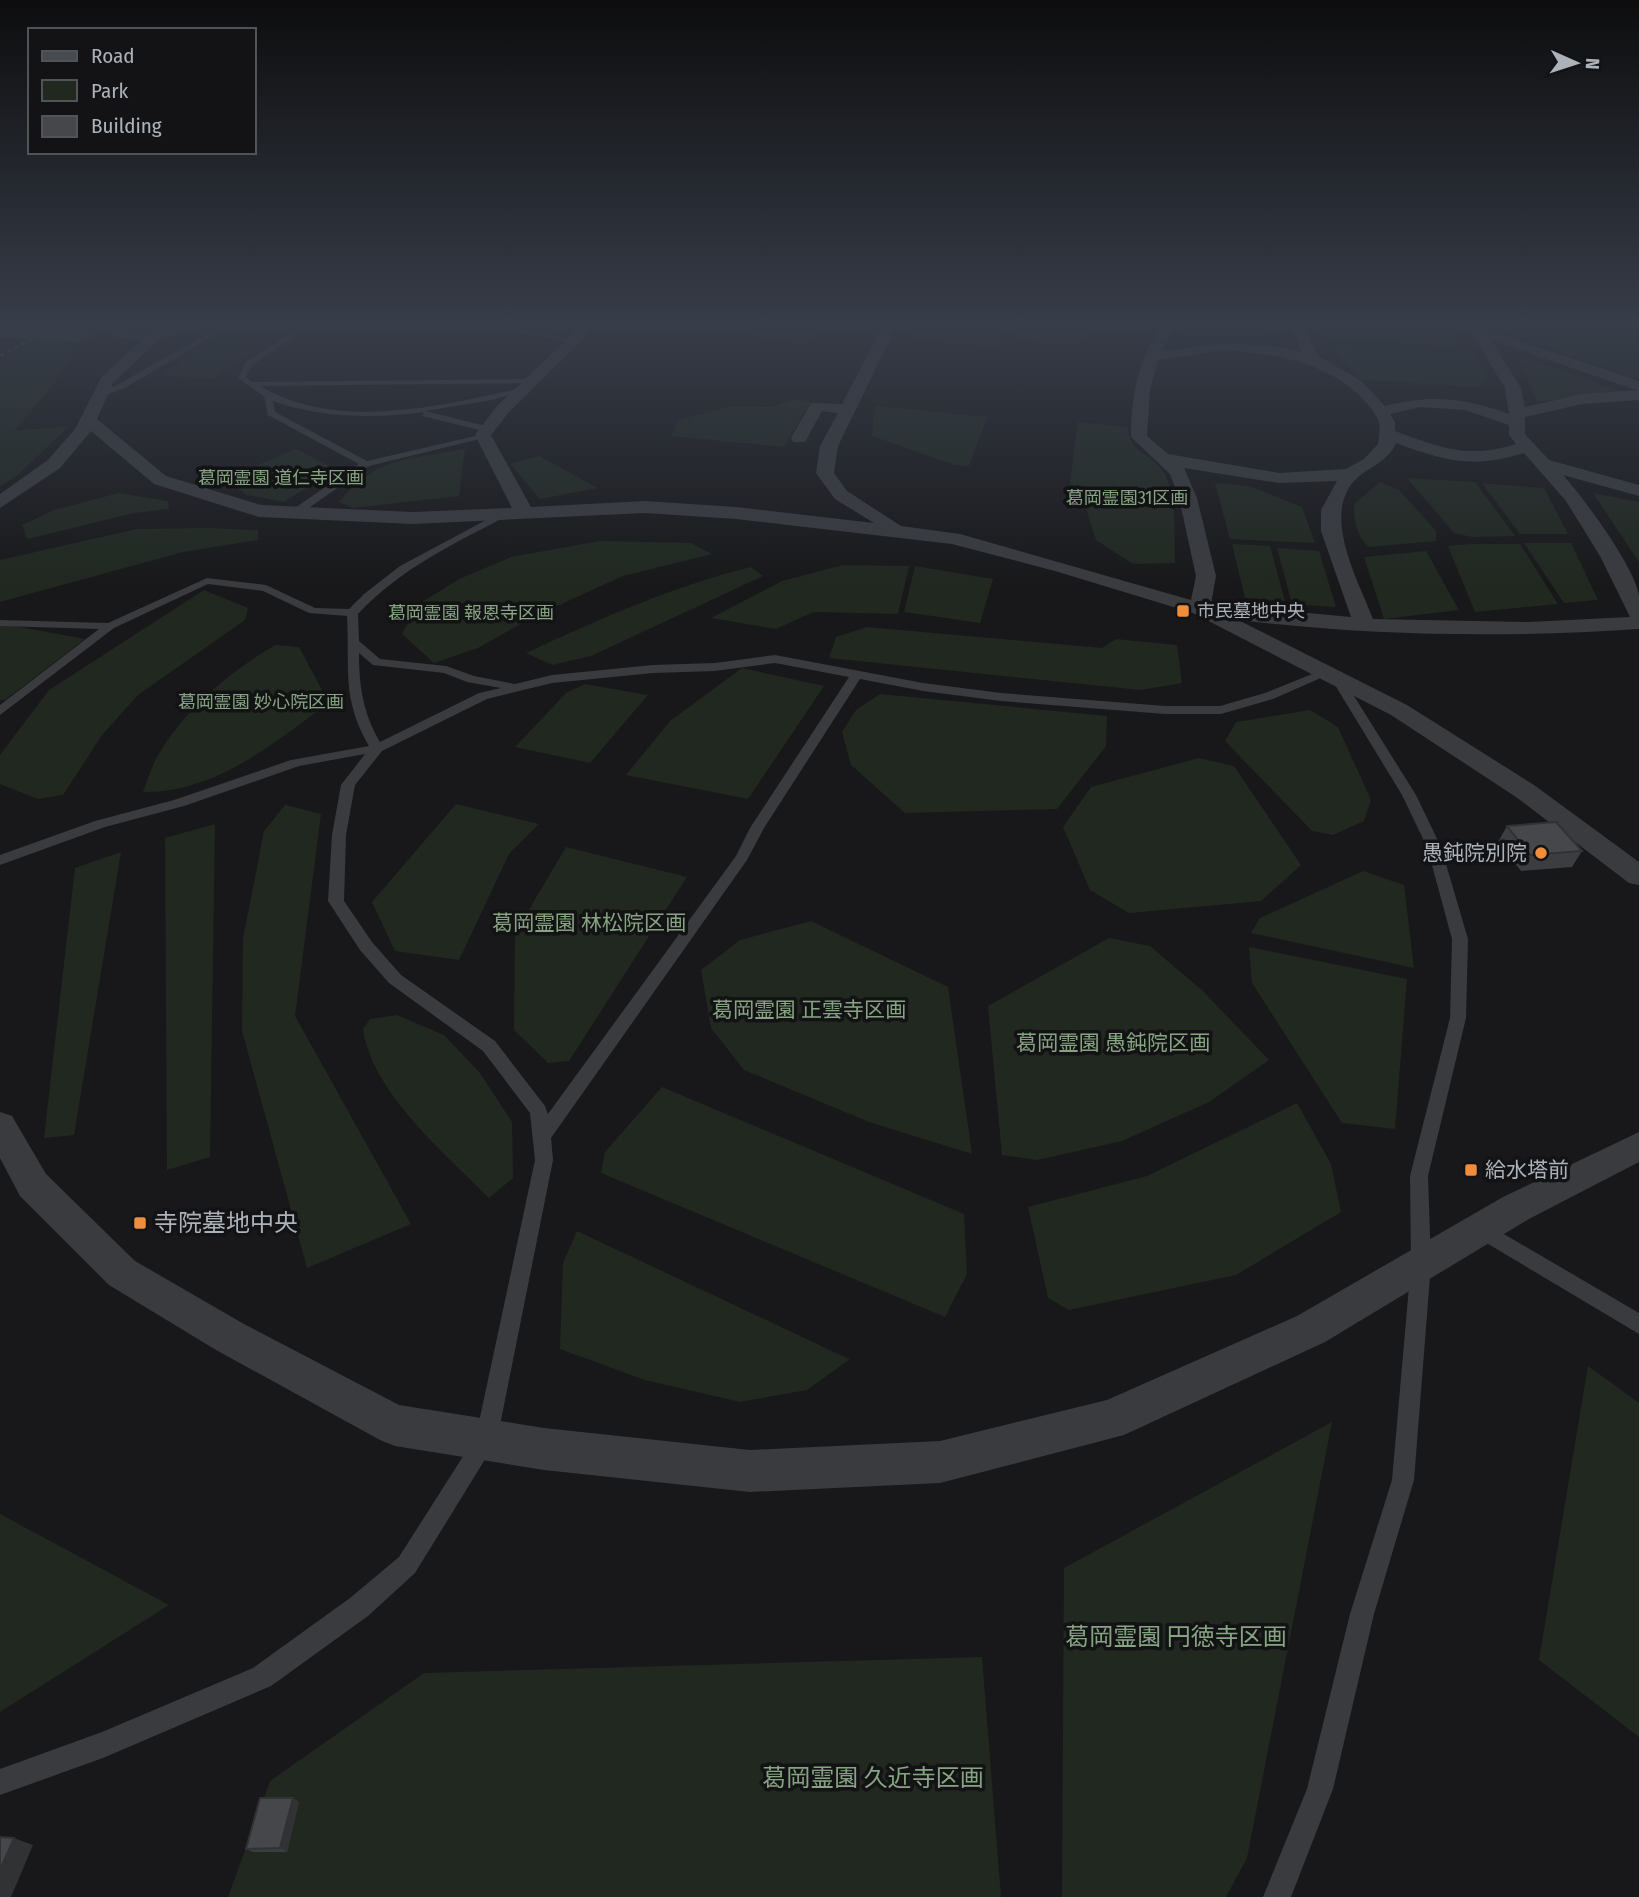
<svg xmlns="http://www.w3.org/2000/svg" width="1639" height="1897" font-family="'Fira Sans Condensed','Noto Sans JP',sans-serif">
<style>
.green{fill:#202820}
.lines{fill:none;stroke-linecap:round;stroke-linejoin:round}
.lane{fill:#393b3f;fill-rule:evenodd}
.street{fill:#393b3f;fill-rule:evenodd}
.secondary{fill:#474b4f;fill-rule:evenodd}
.rail{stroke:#4c5054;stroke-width:2.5;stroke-dasharray:4.5 3.5;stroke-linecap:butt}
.wall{fill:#3b3d40}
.shaded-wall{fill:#303234}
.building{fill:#45474a;stroke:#303234;stroke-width:2}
.poi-dot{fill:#ef8d3b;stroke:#131315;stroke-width:2.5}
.labels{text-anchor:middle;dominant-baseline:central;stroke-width:7;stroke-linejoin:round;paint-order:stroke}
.far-park-label{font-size:18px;fill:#87a482;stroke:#131315}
.far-poi-label{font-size:18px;fill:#abb2ba;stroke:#131315;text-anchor:start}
.poi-label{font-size:21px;fill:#abb2ba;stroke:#131315;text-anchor:end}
.park-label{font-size:21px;fill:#87a482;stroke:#131315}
.near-poi-label{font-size:24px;fill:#abb2ba;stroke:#131315;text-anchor:start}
.near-park-label{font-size:24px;fill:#87a482;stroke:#131315}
</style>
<rect width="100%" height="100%" fill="#18181a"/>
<!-- green -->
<path class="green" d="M633,321H725L695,335L624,327Z
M762,321H842L807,345L737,333Z
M910,321H1007L1000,347L915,340L904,333Z
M1020,321H1111L1090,332L1078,344L1016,342Z
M1191,321H1280L1269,337L1181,335Z
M1329,321C1355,321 1431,316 1450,333C1453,337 1457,343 1460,347L1320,337Z
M1468,321H1639V379L1631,377Z
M64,325L89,327L61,342L77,346L54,384L14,431L69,426L18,475L0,486V362Z
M1333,346L1475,355L1489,376L1478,387L1362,380L1343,362Z
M203,348L253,352L213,379L160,375Z
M1517,355L1623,392L1537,402Z
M794,400L811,401L784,447L671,436L678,420L733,406L770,407Z
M875,406L987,417L969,466L955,465L872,436Z
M1078,422L1128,427C1128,454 1150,452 1163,471C1177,493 1174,538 1175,563L1133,564L1096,540L1085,505L1068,500Z
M296,449L336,470L284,502L247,495L225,479Z
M465,449L459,496L353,508L339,502C380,455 407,460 465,449Z
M539,456L598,488L540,499L510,464Z
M1407,478L1475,482L1515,536L1472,537L1454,533Z
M1380,482L1399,490L1436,531V541L1368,547C1356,533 1354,522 1354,504Z
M1215,483L1249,486L1302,507L1315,543L1230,539Z
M1482,483L1544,488L1568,534H1520Z
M119,493L168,501L169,509L134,513L27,539L22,525L54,510Z
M1593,493L1639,502V562Z
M207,528L258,530V540L183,552L0,602V560L137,529Z
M600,541L691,543L712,554L623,576L531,618L478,648L434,663L402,634L419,604L459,579L511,557Z
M1524,543H1571L1598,600L1564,603Z
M1232,544L1270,546L1285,601L1245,598Z
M1471,544H1520L1558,604L1475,612L1448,546Z
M1277,548L1319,551L1336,607L1292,604Z
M1426,551L1459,610L1384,619L1364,557Z
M843,565L909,566L898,614L813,612L776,629L711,618L782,581Z
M915,566L993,579L980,623L904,612Z
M751,567L763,576L591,656L552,665L526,653C600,619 673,586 751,567Z
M204,590L248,608L245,620L138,695L102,735L63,795L38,799L0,784V755L49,690Z
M4,624L85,639L5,700H0V625Z
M867,627L1102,648L1116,639L1177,645L1182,683L1140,690L829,658L836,637Z
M275,645L299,647L329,703C273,743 216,793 143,792C148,779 152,764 160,752C187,707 231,671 275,645Z
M742,668L824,686L748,799L626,775L670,721Z
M585,684L648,695L590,763L515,747L566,693Z
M880,694L1107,716L1106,746L1057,809L905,813L851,765L842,732L856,710Z
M1310,710L1338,727L1371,800L1364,821L1333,835L1312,831L1225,741L1236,722Z
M1199,758L1234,766L1301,865L1261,901L1129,913L1090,890L1063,827L1091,787Z
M456,804L539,824L509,854L459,960L395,951L372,902Z
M285,805L321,814L295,1016L411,1224L307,1268L242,1031L243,939L264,831Z
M215,824L210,1157L167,1170L165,838Z
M566,847L687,877L569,1061L548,1063L514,1030L515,933Z
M121,852L74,1135L44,1138L75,868Z
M1363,871L1404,885L1414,968L1251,933L1260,918Z
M811,921L948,987L972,1154L869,1122L744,1070L711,1028L701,970L740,940Z
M1109,938L1150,946L1203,991L1269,1060L1209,1102L1122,1141L1037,1160L1002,1155L988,1006Z
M1249,947L1407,979L1395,1129L1342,1123L1252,983Z
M397,1015L444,1035L480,1073L512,1122L513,1178L489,1198C445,1153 372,1093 363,1029L370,1019Z
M662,1087L964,1214L967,1274L945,1317L601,1173L605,1152Z
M1297,1103L1331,1164L1341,1212L1236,1275L1069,1310L1048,1298L1028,1207L1147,1176Z
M577,1231L849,1359H850L807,1390L740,1402L645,1380L560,1349L563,1263Z
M1588,1366L1639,1403V1737L1539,1660Z
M1332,1422L1247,1858L1226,1897H1062L1064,1568Z
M0,1514L169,1605L0,1712Z
M982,1657L1001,1897H228L270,1781L424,1673Z"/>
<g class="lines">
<!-- lane -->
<path class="lane" d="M229,321H238L125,388L100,397L96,394L119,384Z
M310,321H318L252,365L246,377L252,382L531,379L535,381L531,383L260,386C338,432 440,406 523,388L527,390L492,400L425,411L490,427V431L487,432L422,416L424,412C373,419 322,418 273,401L275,412L367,461L484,434L488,437L369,466L297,516H289V512L359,464L268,415L264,396L238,378L246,362Z
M470,321H483L577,341L573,343Z
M503,511L507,512V516C453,544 400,569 358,614L359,641L380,659L446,666L474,676L515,684L552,675L653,665L715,663L775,655L923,683L1001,693L1165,706H1220L1265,693L1322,670H1330L1332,673L1273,699L1221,714H1165L1001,701L923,691L860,679L764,828L747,860L551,1138L553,1160L497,1440L415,1573L368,1616L271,1686L103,1758L0,1795V1769L102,1732L253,1668L350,1598L399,1557L476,1436L535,1160L530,1113L483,1051L389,983L360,950L328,901L332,835L341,785L365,754L299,766L184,806L105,827L0,865V855L95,821L174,800L291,760L369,746C341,698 350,668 347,616L309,613L263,591L208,584L114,628L0,715V705L99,629L0,626V620L108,623L207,578L266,585L315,608L349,609L364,594L400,566ZM359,653L373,665L444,673L467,682L501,688L479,693L380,742C363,713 359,686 359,653ZM775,663L849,677L750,828L736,856L548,1114L545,1106L495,1041L401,975L372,942L344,901L346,835L355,785L382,751L487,699L552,683L653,673L715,671Z
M1338,676L1344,680L1416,795L1441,847L1468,939L1466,1018L1428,1176L1431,1264L1414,1480L1374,1614L1333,1789L1291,1897H1263L1307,1789L1350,1614L1392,1480L1411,1264L1410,1176L1450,1018L1452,939L1427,847L1402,795L1332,680Z
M1480,1220L1639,1313V1334L1473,1235L1470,1229L1473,1223Z"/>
<!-- street -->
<path class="street" d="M121,321H138L126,331C154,338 170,319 192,321L186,331L159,339L113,383L97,419L166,476L261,505L413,512L512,508L475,435L497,406L586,321H601L509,412L491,435L531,507L645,501L736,507L874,523L835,499L816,473L820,446L838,413L822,411L805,442H793L791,438L811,403L842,404L885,321H899L838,446L834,473L847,491L901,526L960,534L1191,600L1196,576L1179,498L1170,474L1131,437C1131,390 1140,359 1163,321H1177L1162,351C1217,343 1246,340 1302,352L1293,331L1295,321H1309L1307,331L1318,356L1360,380L1385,406C1433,394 1463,398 1509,414L1505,388L1472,334L1442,321H1461L1639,381V400L1582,404L1525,417V434L1549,460L1639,485V496L1563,475C1583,497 1635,567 1639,596C1639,607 1639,619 1639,629C1505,638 1372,636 1238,620L1407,705L1534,785L1639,862V885L1629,883L1516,797L1391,715L1193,613L1055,571L952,544L736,519L645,513L413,524L259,517L154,484L91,431L60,468L0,508V494L48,460L75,429L101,378L140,341L114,336L112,327ZM1491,340L1633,389L1638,390L1582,394L1525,407L1521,388ZM1223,350C1273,354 1322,360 1360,396C1367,403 1376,413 1379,422C1380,429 1379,438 1378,444L1364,459L1346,469L1279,473L1168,454L1147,436L1150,390L1158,360ZM1420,407L1465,410L1509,425V435L1516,444C1468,459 1441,448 1395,431V422L1390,414ZM1396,443C1445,461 1473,469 1524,453L1566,501L1600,556L1630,617L1529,622L1373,619C1358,580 1320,513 1357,478C1370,466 1388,462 1396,443ZM1184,468L1279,483L1337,481L1321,510V531L1351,617L1211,604L1216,576L1197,498Z
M0,1112L12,1116L46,1174L135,1261L244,1324L399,1405L544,1428L750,1450L940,1441L1107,1400L1297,1316L1503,1197L1639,1132V1162L1529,1219L1325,1342L1124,1435L940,1483L750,1492L544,1470L395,1446L380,1440L216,1350L109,1285L20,1196L0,1158Z"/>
<!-- secondary -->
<path class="secondary" d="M70,321H130L132,324C123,334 79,331 70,321Z"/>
<!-- rail -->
<path class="rail" d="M0,356L64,321"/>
</g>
<!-- wall -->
<path class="wall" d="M0,321L98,332L81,342L0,337Z
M1507,826L1582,851L1572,867L1521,871L1498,842Z
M293,1798L299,1802L287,1852H253L246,1849Z"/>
<!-- shaded-wall -->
<path class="shaded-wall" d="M94,323L98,332L81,342L77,332Z
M293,1798L299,1802L287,1852L280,1848Z
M14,1838L33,1845L11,1897H0V1870Z"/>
<!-- building -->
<path class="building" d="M0,321H85L94,323L77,332L0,327Z
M1556,822L1582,851L1530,855L1507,826Z
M260,1798H293L280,1848L246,1849Z
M0,1837L14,1838L0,1870Z"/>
<!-- sky -->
<linearGradient id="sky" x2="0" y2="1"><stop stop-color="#0d0d0e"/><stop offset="0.55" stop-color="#373d49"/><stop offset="1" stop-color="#373d49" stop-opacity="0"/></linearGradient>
<rect width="1639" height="586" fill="url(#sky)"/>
<!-- markers -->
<g class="poi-dot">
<rect x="1176" y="604" width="14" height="14" rx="3.5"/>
<circle cx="1541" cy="853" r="7"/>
<rect x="1464" y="1163" width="14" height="14" rx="3.5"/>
<rect x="133" y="1216" width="14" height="14" rx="3.5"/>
</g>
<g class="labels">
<!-- far-park labels -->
<g class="far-park-label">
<text x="281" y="478">葛岡霊園 道仁寺区画</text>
<text x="1127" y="498">葛岡霊園31区画</text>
<text x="471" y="613">葛岡霊園 報恩寺区画</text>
<text x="261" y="702">葛岡霊園 妙心院区画</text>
</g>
<!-- far-poi labels -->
<g class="far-poi-label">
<text x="1197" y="611">市民墓地中央</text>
</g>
<!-- poi labels -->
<g class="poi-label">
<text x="1527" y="853">愚鈍院別院</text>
<text x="1485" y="1170" text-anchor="start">給水塔前</text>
</g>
<!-- park labels -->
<g class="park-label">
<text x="589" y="923">葛岡霊園 林松院区画</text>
<text x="809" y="1010">葛岡霊園 正雲寺区画</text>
<text x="1113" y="1043">葛岡霊園 愚鈍院区画</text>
</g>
<!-- near-poi labels -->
<g class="near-poi-label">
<text x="154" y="1223">寺院墓地中央</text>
</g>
<!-- near-park labels -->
<g class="near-park-label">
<text x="1176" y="1637">葛岡霊園 円徳寺区画</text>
<text x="873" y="1778">葛岡霊園 久近寺区画</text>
</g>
</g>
<!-- legend -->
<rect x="28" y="28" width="228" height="126" fill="#131315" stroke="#505357" stroke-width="2"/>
<rect x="42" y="51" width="35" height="10" fill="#474b4f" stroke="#505357" stroke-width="2"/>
<text x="91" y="63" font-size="21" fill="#abb2ba">Road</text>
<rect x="42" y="80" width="35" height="21" fill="#202820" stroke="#505357" stroke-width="2"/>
<text x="91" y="98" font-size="21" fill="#abb2ba">Park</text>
<rect x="42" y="116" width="35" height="21" fill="#45474a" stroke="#505357" stroke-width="2"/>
<text x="91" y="133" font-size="21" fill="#abb2ba">Building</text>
<!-- north arrow -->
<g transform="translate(1576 63) rotate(93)" stroke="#131315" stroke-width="5" paint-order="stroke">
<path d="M0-5L12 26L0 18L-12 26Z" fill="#abb2ba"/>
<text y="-10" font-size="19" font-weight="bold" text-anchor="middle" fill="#abb2ba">N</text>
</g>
</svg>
